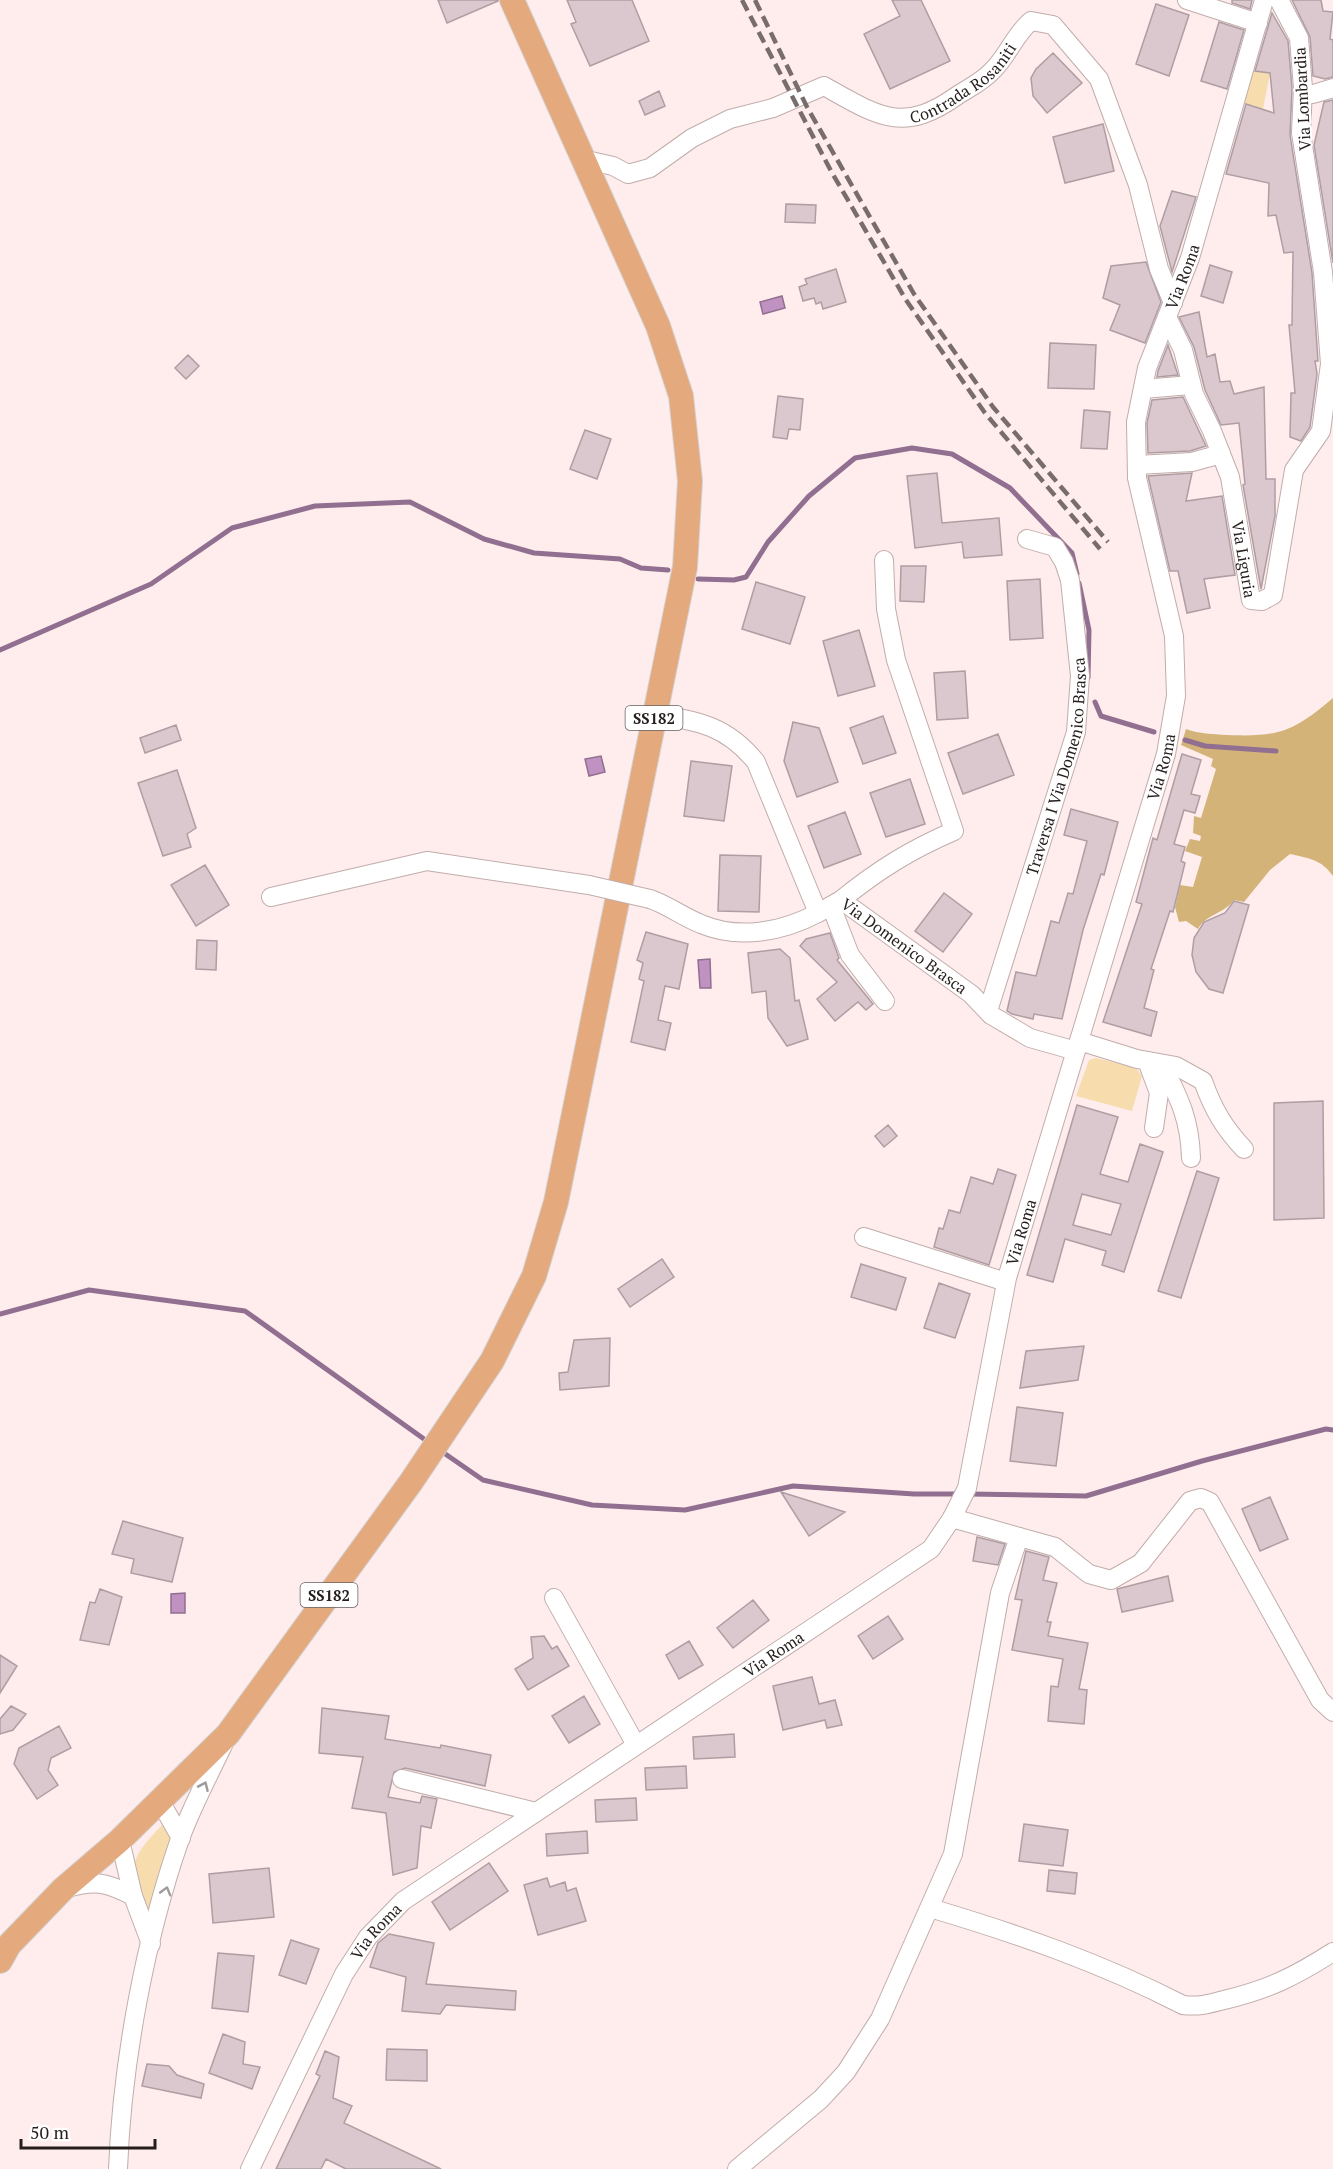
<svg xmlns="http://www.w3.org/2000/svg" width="1333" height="2169" font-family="'PT Serif',serif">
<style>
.green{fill:#f7ddae}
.forest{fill:#d4b379}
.water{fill:#bf92c1;stroke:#916f90;stroke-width:1.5}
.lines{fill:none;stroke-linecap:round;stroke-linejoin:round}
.stream{stroke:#916f90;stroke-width:5}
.building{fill:#dbc8ce;stroke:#af9da4;stroke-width:1.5;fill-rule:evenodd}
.minor-casing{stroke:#c1adab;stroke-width:20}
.major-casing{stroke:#d3d2d2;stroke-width:26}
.minor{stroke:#fff;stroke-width:18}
.major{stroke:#e4a97d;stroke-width:24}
.rail{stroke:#786d6c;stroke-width:4.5;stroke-dasharray:12 6;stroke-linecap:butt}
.minor-bridge-casing{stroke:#c1adab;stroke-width:20;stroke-linecap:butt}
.minor-bridge{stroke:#fff;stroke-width:18}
.oneway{stroke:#9d9a99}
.labels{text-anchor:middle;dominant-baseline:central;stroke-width:4.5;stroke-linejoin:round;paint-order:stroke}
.shield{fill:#fff;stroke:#666261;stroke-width:1.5}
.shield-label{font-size:15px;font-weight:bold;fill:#251e1d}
.street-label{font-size:16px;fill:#251e1d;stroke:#fff}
</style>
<rect width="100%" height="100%" fill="#feedec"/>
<!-- green -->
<path class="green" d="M1252,70L1270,73L1263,109L1243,103Z
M1096,1058L1136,1068L1142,1076L1132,1111L1076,1096L1089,1060Z
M165,1822L175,1841L152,1916C126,1867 127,1861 165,1822Z"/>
<!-- forest -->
<path class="forest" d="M1333,698V876C1322,860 1309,858 1290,854L1270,870L1244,902L1234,900C1224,914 1206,914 1198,929L1186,921L1179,922L1175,907L1180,885L1193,887L1202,857L1185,851L1190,839L1200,841L1201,836L1193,833L1194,816L1201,818L1216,769L1211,766L1213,759L1181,745L1186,729C1200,734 1212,734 1227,735C1279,737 1293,732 1333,698Z"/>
<!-- water -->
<path class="water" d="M782,296L785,308L763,314L760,302Z
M601,756L605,772L589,776L585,759Z
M710,959L711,988H700L698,960Z
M185,1593V1613H171V1594Z"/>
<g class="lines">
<!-- stream -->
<path class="stream" d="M698,579L734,580L746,577L768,542L809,496L855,458L912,448L952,454L1010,488L1072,553L1077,574
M1079,583L1089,630L1088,678
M0,650L151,584L232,528L315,506L410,502L484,539L534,553L620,559L641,568L668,570
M1095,702L1101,716L1154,732
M1185,740L1205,746L1276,751
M0,1314L89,1290L245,1311L431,1444
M441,1451L483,1480L592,1505L685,1510L793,1486L914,1494H960
M969,1494L1086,1496L1202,1461L1326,1429L1333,1430"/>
</g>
<!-- building -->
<path class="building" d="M438,0H498V1L447,23Z
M567,0H632L649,41L590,66L571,24L576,22Z
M892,0H921L950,61L890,89L864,34L900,16Z
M1232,0H1252L1250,9L1232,3Z
M1292,0H1321L1323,11L1333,12L1330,39L1333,40V77L1325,79L1313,76L1310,37Z
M1156,4L1189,15L1169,76L1136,64Z
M1272,13L1288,41L1292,88L1290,135L1312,273L1318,361H1315L1317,374L1310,427L1301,441L1290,437L1291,393H1295L1289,325H1292L1293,252L1284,253L1276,215L1268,216L1269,183L1226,174L1246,104L1274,113L1270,73L1255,71Z
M1219,22L1244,30L1227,89L1201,81Z
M1053,53L1082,83L1047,113L1033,96L1031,78L1036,69Z
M659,91L665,106L645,115L639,101Z
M1333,100V263L1314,145L1324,102Z
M1103,124L1114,171L1065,183L1053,137Z
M1172,191L1196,197L1172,272L1160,226Z
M786,204L816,205L815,223L785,222Z
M1146,262L1161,302L1145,343L1110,330L1120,305L1103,298L1111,266Z
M1210,265L1232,272L1223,303L1201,296Z
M836,269L846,302L823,309L821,302L816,304L814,298L803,301L799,287L807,284L805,279Z
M1199,312L1207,357L1215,354L1220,382L1230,381L1234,394L1264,387L1266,479H1275V516L1261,589L1243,485L1245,484L1239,423L1221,425L1205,390L1194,347L1179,317Z
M1050,343L1096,345L1094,389L1048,388Z
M1168,345L1178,375L1157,377L1158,371Z
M188,355L199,366L186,379L175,368Z
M778,396L803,399L800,430L789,429L787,439L773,437Z
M1183,397L1206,446L1190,451L1148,453L1147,423L1152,400Z
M1084,410L1110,412L1107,449L1081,448Z
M585,430L611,439L597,479L570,469Z
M937,473L942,523L999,518L1002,555L964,558L962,542L915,548L907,476Z
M1192,473L1186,501L1222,496L1235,575L1204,579L1210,608L1187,613L1178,571H1170L1148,476Z
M901,566H926L924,602L900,601Z
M1040,579L1043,638L1010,640L1007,581Z
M756,582L805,597L790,644L742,629Z
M859,630L875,686L838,696L823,641Z
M965,671L968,718L937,720L934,673Z
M883,716L896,753L863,764L850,728Z
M793,722L819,728L838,782L797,797L784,761Z
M176,725L181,740L145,753L140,738Z
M998,734L1014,775L963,794L948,753Z
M1182,754L1201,760L1191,794L1200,796L1195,813L1184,810L1174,844L1185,847L1181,861L1185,863L1173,912L1170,911L1151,969L1154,970L1144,1008L1157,1012L1151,1036L1103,1022L1142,904L1136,902L1153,838L1157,840Z
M691,761L732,766L724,821L684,816Z
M177,770L196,828L187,834L191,847L163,856L138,783Z
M910,779L925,824L886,837L870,793Z
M1071,809L1118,822L1104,875L1101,874L1083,930L1062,1019L1034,1014L1033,1019L1012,1014L1007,1011L1016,972L1036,976L1051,921L1059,923L1068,893L1073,894L1087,841L1064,835Z
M845,812L861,854L824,868L808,826Z
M720,855L761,856L759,912L718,911Z
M205,865L229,905L196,926L171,885Z
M944,893L972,914L943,952L915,931Z
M1234,901L1249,905L1223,993L1209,989L1196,972L1192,955L1194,938L1204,922L1225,913Z
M646,932L688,944L679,989L665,986L658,1020L671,1023L665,1050L631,1042L644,981L639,979L643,963L637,960Z
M830,933L839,958L837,960L873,1004L866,1010L858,1002L835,1021L817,999L837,982L800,946L806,939Z
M197,940L217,941L216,970L196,969Z
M780,949L790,958L795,1001L799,1000L808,1039L787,1046L768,1018L766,991L752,993L748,953Z
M1323,1101L1324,1218L1274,1220V1103Z
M1077,1105L1118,1117L1100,1174L1128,1182L1140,1144L1163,1152L1124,1272L1102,1265L1106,1251L1065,1239L1053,1282L1027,1275ZM1082,1194L1121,1204L1111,1235L1073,1225Z
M888,1125L897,1136L884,1147L875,1136Z
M998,1169L1016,1175L989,1265L934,1247L939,1228L943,1229L949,1210L960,1213L971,1177L993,1184Z
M1197,1171L1219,1178L1181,1298L1158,1291Z
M662,1259L674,1277L630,1307L618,1289Z
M861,1264L906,1278L896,1310L851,1297Z
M939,1283L970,1294L955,1338L924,1328Z
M610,1338L609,1386L560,1390L559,1373L568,1372L574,1340Z
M1084,1346L1078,1380L1020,1388L1026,1351Z
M1017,1407L1063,1413L1056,1466L1010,1461Z
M781,1492L845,1512L809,1536Z
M1270,1497L1288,1539L1260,1551L1242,1509Z
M123,1521L183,1538L172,1582L131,1573L134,1559L112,1554Z
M977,1537L1005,1544L998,1565L973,1561Z
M1026,1551L1049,1557L1043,1580L1057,1583L1047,1622H1051L1048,1636L1088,1643L1079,1689L1087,1690L1084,1724L1048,1721L1051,1686L1058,1687L1063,1659L1012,1650L1022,1600L1015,1599Z
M1168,1576L1173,1601L1122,1612L1117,1589Z
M100,1589L122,1597L109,1645L80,1640L90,1602L95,1603Z
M753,1600L769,1620L733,1648L717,1628Z
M888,1616L903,1639L873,1659L858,1636Z
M544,1636L552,1649L557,1646L569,1666L528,1690L515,1669L533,1658L531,1637Z
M689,1641L703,1665L679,1679L666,1655Z
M0,1655L17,1666L0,1693Z
M812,1677L819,1704L835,1700L842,1725L827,1728L825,1720L783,1730L773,1686Z
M584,1696L600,1724L569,1743L552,1716Z
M11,1706L26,1714L13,1730L0,1734V1719Z
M322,1708L389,1716L385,1739L440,1748L441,1745L491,1755L485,1786L405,1768L394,1772L388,1797L420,1803L422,1796L437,1799L431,1828L421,1826L417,1868L393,1875L386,1813L352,1808L363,1757L319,1753Z
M59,1726L71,1748L51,1758L48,1770L58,1785L37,1799L14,1764L19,1748Z
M734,1734L735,1757L694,1759L693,1737Z
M686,1766L687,1788L646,1790L645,1768Z
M636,1798L637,1820L596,1822L595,1800Z
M1024,1824L1068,1830L1063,1866L1019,1861Z
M587,1831L588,1853L547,1856L546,1834Z
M489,1863L508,1891L450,1930L432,1902Z
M269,1868L274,1917L213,1923L209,1874Z
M1049,1870L1077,1873L1075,1894L1047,1891Z
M547,1878L550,1887L565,1882L567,1891L576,1888L586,1921L538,1935L524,1885Z
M389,1934L434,1943L426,1984L516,1991L515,2010L446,2005L440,2014L402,2011L406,1977L370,1967L378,1943Z
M291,1940L319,1949L306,1984L279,1975Z
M218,1953L254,1956L248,2012L212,2008Z
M223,2034L245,2042L243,2064L260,2067L252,2089L209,2073Z
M387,2049L427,2050V2081L386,2080Z
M325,2051L339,2057L333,2098L352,2106L344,2123L441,2169H346L326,2159L321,2169H276L320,2076L316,2074Z
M147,2064L169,2066L177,2075L204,2084L201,2098L142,2086Z"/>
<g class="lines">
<!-- minor casing -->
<g class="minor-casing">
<g id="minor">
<path d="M1187,0L1258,23"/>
<path d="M1313,94L1333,88"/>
<path id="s1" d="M582,159L613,166L628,174L650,168L692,138L730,119L773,108L824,86C878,116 902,135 958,95C969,88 983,81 992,71C1008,56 1014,35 1031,21L1053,25L1099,79L1138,185L1159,269L1173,303"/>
<path id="s2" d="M1167,317L1183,350L1194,394L1212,431L1230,477L1251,600L1262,601L1273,595L1294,470L1321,431L1330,364L1323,272L1301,133L1303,88L1299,38L1279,0"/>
<path d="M1143,389L1191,385"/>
<path d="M1137,465L1192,462L1221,454"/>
<path id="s3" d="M654,714C699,721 727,726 756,762L818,913L841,900L971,994L991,1015L1030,1038L1076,1051"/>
<path d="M271,897L427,861L589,885"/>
<path d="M650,899C668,905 683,917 701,924C739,940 782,932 818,913"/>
<path d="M841,900C878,870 910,850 954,831L896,660L886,609L884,560"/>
<path d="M831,906L850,955L885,1001"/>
<path id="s4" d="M988,1011L1076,732L1080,676L1070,580L1064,562L1055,547L1027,539"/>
<path d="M1079,1041L1137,1059L1176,1066L1203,1081C1213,1109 1224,1128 1244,1149"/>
<path d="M1147,1061L1159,1093L1154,1128"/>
<path d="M1162,1064C1179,1098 1190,1119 1191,1158"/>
<path d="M864,1237L1006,1282"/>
<path d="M952,1518L1055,1547L1089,1574L1111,1580L1141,1563L1190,1501L1201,1498L1210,1502L1320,1700L1333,1712"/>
<path d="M554,1598L636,1745"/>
<path d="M402,1779L536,1812"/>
<path d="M160,1801L181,1838"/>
<path d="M120,1840L133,1896L151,1944"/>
<path d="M66,1888C96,1880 106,1882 133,1896"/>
<path d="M930,1908C1018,1934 1101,1963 1183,2005C1198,2007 1209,2004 1224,2000C1269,1989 1294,1977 1333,1952"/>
<path d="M118,2169C122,2063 145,1939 180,1839C192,1806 209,1775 224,1743"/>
<path id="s5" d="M250,2169L344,1974L368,1937L403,1901L931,1549L952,1518L967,1488L1007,1278L1166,754L1176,696L1174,636L1137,478L1136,422L1147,368L1190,258L1264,0"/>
<path d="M737,2169L821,2099L846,2072L880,2019L953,1854L1000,1593L1019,1537"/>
</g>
</g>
<!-- major casing -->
<g class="major-casing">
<path id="major" d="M0,1961L9,1945L63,1889L120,1840L228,1734L411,1482L492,1361L534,1276L556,1202L685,567L690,481L681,396L658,326L512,0"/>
</g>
<!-- minor -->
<use href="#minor" class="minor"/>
<!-- major -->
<use href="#major" class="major"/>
<!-- rail -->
<path class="rail" d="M742,0L831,171L906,300L985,413L1100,549
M755,0L807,107L914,294L993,407L1108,542"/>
<!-- minor-bridge casing -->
<g class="minor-bridge-casing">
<path id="minor-bridge" d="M589,885L650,899"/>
</g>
<!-- minor-bridge -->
<use href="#minor-bridge" class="minor-bridge"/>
</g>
<!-- one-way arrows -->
<defs><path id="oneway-chevron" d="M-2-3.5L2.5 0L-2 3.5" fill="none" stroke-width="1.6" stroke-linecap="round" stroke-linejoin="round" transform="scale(1.5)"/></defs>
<g class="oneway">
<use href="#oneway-chevron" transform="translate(204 1786) rotate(-66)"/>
<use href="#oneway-chevron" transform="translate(166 1891) rotate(-74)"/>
</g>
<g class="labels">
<!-- shield labels -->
<g class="shield">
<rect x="625.5" y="706" width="57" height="24" rx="4.5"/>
<rect x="300.5" y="1583" width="57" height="24" rx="4.5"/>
</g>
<g class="shield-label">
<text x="654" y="718">SS182</text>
<text x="329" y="1595">SS182</text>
</g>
<!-- street labels -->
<g class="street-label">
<text stroke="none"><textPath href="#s1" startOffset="423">Contrada Rosaniti</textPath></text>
<text transform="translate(1302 99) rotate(-93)">Via Lombardia</text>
<text stroke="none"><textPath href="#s5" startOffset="2268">Via Roma</textPath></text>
<text stroke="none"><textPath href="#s2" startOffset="256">Via Liguria</textPath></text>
<text stroke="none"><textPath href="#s4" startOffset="255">Traversa I Via Domenico Brasca</textPath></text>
<text stroke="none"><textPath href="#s5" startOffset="1764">Via Roma</textPath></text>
<text stroke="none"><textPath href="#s3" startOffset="384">Via Domenico Brasca</textPath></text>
<text stroke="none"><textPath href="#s5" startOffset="1278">Via Roma</textPath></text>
<text stroke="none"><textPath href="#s5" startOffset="756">Via Roma</textPath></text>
<text stroke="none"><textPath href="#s5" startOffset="270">Via Roma</textPath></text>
</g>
</g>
<!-- scale -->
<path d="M21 2139v9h134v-9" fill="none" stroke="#251e1d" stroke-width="3"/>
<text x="30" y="2139" font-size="18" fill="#251e1d" stroke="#ffffff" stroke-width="4.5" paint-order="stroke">50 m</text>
</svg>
